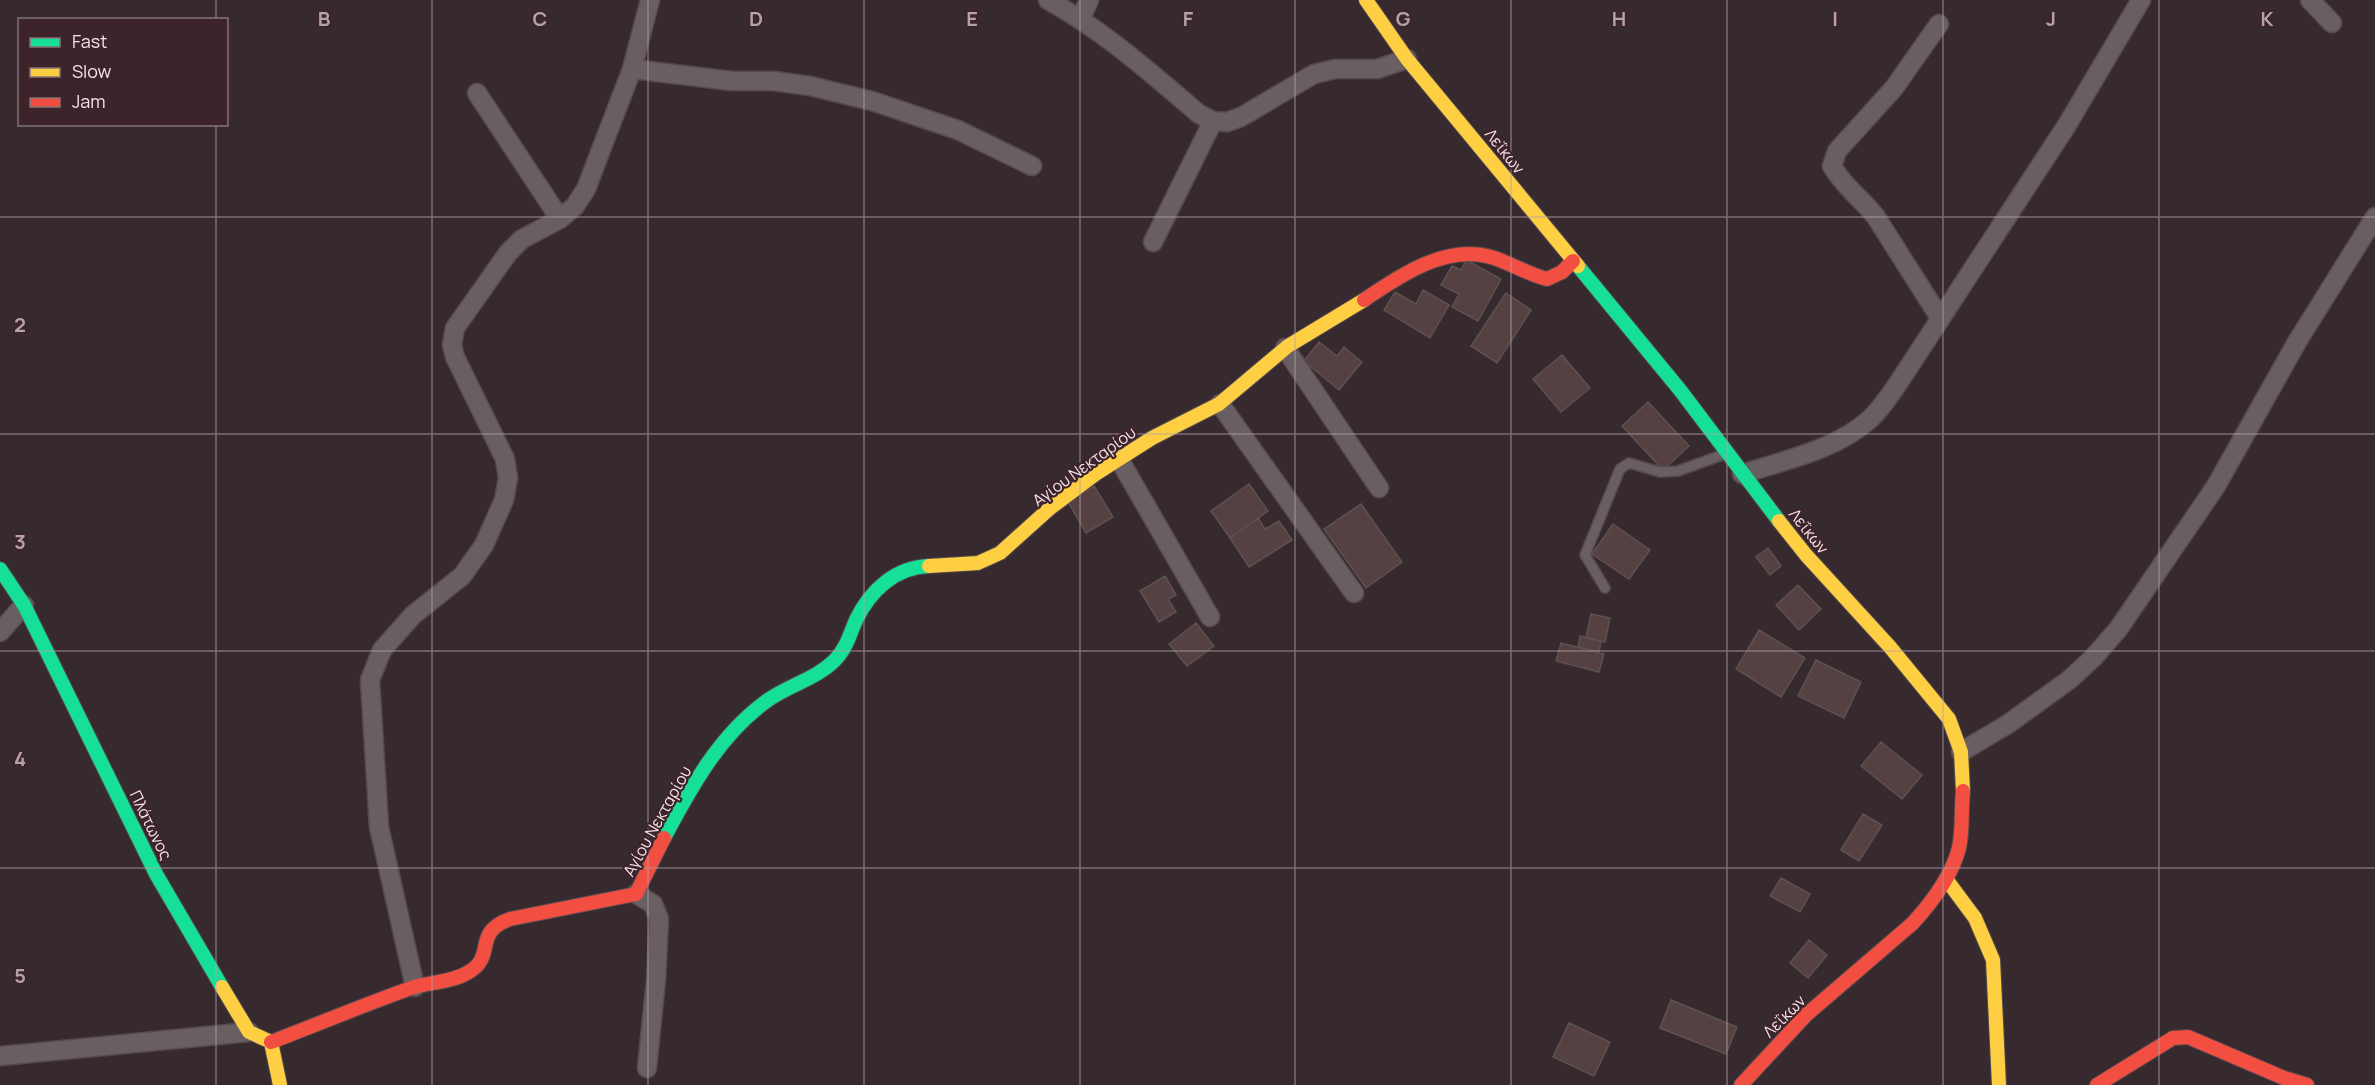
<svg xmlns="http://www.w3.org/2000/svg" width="2375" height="1085" font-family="Manrope,sans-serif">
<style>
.building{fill:#564142;stroke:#5d5152;stroke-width:1.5}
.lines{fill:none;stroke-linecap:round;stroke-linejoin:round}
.lane-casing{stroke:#55494d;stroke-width:12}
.street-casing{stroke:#55494d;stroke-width:21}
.fast-casing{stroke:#55494d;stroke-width:16}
.slow-casing{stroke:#55494d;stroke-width:16}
.jam-casing{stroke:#55494d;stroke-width:16}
.lane{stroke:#695f62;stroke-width:9}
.street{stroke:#695f62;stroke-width:18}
.fast{stroke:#16e098;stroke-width:14}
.slow{stroke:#ffcf43;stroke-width:14}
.jam{stroke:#f24e42;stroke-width:14}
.grid{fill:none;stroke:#b2a3a8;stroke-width:1.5;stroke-opacity:0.55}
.labels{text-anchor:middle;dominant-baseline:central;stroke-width:4.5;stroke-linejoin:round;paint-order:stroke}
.street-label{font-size:16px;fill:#f5e4e9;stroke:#3d242b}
.grid-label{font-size:20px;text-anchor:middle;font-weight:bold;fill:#b2a3a8;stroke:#3d242b;stroke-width:4.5;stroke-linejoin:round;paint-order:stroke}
</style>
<rect width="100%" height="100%" fill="#372a2e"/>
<!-- building -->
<path class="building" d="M1466,260L1501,279L1478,321L1452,307L1459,294L1441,285L1452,266L1461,270Z
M1423,290L1449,305L1430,338L1384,310L1395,292L1416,304Z
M1506,293L1531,310L1497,363L1471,346Z
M1319,342L1337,356L1344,347L1362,362L1339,390L1304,361Z
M1562,355L1590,388L1561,412L1533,379Z
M1648,402L1689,446L1663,470L1622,426Z
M1249,484L1268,511L1230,538L1211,511Z
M1094,486L1113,517L1086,533L1068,502Z
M1361,504L1402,562L1366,588L1324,529Z
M1258,518L1265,529L1279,521L1292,540L1249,567L1230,538Z
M1613,524L1650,550L1629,579L1592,554Z
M1768,548L1781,566L1770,575L1756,557Z
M1165,576L1176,595L1168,599L1176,612L1159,622L1140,591Z
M1798,585L1821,609L1799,630L1776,605Z
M1591,614L1610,618L1605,642L1586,638Z
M1196,623L1214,646L1187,666L1169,644Z
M1759,630L1805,658L1781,697L1736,669Z
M1580,636L1601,641L1599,652L1578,647Z
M1561,643L1604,654L1599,672L1556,661Z
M1816,660L1861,682L1844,718L1798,696Z
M1881,742L1922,775L1902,799L1861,766Z
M1863,814L1882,825L1859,861L1841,850Z
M1781,878L1810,894L1800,912L1770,896Z
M1809,940L1827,955L1808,978L1790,963Z
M1671,1000L1737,1027L1726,1054L1660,1028Z
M1569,1023L1610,1042L1594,1076L1553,1057Z"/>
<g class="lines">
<!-- lane casing -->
<g class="lane-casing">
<path id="lane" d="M1605,588L1585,555L1620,469L1629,463L1660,472L1678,471L1725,454"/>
</g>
<!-- street casing -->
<g class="street-casing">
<path id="street" d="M1048,0C1104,31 1151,73 1199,114L1213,121L1227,122L1241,117L1314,74L1335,69H1377L1407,59
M2310,0L2332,23
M1081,18L1089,0
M1939,24L1894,88L1837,151L1832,166C1843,186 1862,199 1876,217L1940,318
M632,69L732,81H774L810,86L872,101L958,130L1032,166
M477,93L560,219
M1153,242L1213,121
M1285,348L1379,488
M1220,404L1354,593
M1119,459L1210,617
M1742,474C1785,460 1836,450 1870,419C1881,409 1890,395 1899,382L2067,125L2141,0
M0,632L24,605
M1961,752L2008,724L2069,680L2093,658L2119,628L2216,486L2297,342L2375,217
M636,894L653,904L659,919L656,980L647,1068
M415,987L379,827L370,680L382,650L413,615L462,576L484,545L504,500L508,478L505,459L455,357L452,345L455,328L508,253L522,239L560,219L575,206L586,189L632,69L650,0
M0,1056L249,1032"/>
</g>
<!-- fast casing -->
<g class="fast-casing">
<path id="fast" d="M1578,266L1680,390L1779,521
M0,569L24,605L156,874L222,987
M664,838C691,787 720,734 768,700C789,685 816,679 835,660C846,649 850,634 856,620C870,591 895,567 929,566"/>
</g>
<!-- slow casing -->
<g class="slow-casing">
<path id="slow" d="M1366,0L1407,59L1578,266
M1779,521L1806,555L1890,647L1949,719L1961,752L1963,791
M929,566L978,563L1000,553L1049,509L1097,473L1152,438L1219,404L1288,346L1364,300
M1946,879L1975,918L1993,960L1999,1085
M222,987L249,1032L271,1042L280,1085"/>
</g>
<!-- jam casing -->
<g class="jam-casing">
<path id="jam" d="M1364,300C1399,276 1446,244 1491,257C1511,263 1527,274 1547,279L1562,272L1573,261
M271,1042C318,1024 366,1004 414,987C430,982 452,982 467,973C498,956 471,933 510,919L636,894L664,838
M1741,1085L1806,1015L1913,923C1932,902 1952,876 1959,848C1963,830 1961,809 1963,791
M2097,1085L2173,1038L2188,1037L2284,1078L2307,1085"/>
</g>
<!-- lane -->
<use href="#lane" class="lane"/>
<!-- street -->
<use href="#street" class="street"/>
<!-- fast -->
<use href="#fast" class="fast"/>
<!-- slow -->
<use href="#slow" class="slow"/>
<!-- jam -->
<use href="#jam" class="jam"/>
</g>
<!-- grid -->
<path class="grid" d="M216,0V20M432,0V1085M648,0V1085M864,0V1085M1080,0V1085M1295,0V1085M1511,0V1085M1727,0V1085M1943,0V1085M2159,0V1085M216,124V1085M0,217H2375M0,434H2375M0,651H2375M0,868H2375"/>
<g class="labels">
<!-- street labels -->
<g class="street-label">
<text transform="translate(1505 151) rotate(51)">Λεΐκων</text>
<text transform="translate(1084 466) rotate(-36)">Αγίου Νεκταρίου</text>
<text transform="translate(1809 531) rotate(51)">Λεΐκων</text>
<text transform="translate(657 821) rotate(-61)">Αγίου Νεκταρίου</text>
<text transform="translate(151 825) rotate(64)">Πλάτωνος</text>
<text transform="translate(1784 1016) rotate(-45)">Λεΐκων</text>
</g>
</g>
<g class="grid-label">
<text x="324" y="26">B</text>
<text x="540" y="26">C</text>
<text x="756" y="26">D</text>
<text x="972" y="26">E</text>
<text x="1188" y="26">F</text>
<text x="1403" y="26">G</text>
<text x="1619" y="26">H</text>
<text x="1835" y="26">I</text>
<text x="2051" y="26">J</text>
<text x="2267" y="26">K</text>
<text x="20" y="332">2</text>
<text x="20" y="549">3</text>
<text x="20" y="766">4</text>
<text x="20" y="983">5</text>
</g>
<!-- legend -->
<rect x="18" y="18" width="210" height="108" fill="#3d242b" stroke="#877177" stroke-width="1.5"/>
<rect x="30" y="38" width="30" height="9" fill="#16e098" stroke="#877177" stroke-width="1.5"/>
<text x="72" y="48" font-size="18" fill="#f5e4e9">Fast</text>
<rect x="30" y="68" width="30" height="9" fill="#ffcf43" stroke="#877177" stroke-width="1.5"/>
<text x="72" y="78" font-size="18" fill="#f5e4e9">Slow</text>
<rect x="30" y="98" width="30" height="9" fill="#f24e42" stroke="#877177" stroke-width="1.5"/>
<text x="72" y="108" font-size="18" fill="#f5e4e9">Jam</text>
</svg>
